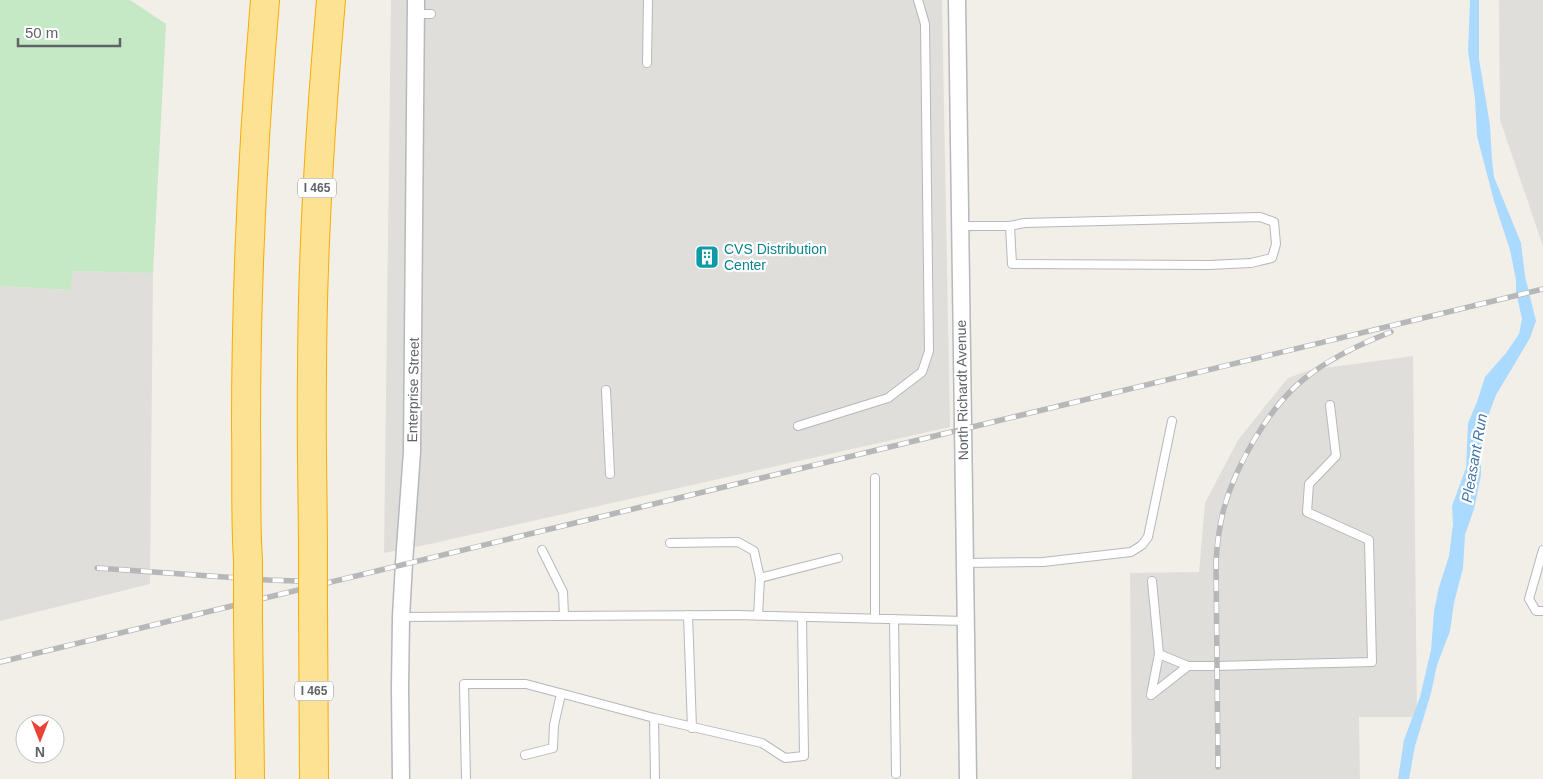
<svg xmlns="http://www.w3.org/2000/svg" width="1543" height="779" font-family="Arial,sans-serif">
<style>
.industrial{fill:#e0deda}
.green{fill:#c5e8c5}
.water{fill:#aadaff}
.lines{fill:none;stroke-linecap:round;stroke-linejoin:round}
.service-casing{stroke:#b5b8bc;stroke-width:10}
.minor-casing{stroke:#b5b8bc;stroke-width:19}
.motorway-casing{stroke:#f9ab00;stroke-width:30}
.service{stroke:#fff;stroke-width:8}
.minor{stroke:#fff;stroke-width:16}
.motorway{stroke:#fde293;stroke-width:28}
.rail-casing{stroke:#b6b7b8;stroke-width:5.5}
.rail{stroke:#fff;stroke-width:4;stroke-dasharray:11;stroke-linecap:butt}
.motorway-bridge-casing{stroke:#f9ab00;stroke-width:30;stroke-linecap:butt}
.motorway-bridge{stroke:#fde293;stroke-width:28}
.labels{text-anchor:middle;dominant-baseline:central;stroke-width:4.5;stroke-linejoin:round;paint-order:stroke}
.shield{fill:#fff;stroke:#8f9295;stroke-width:1}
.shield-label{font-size:12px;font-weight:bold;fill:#5f6368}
.culture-label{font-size:14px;fill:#0d838f;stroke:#fff;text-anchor:start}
.street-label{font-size:14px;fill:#5f6368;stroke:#fff}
.water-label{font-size:15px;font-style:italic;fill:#4174aa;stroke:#fff}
</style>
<rect width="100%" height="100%" fill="#f1efe8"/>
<!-- industrial -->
<path class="industrial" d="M391,0H942L950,427L430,544L384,553Z
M1499,0H1543V246L1500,120Z
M72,271L153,273L150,584L0,621V286L69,290Z
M1413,356L1417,717H1359L1360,779H1132L1130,573L1199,572L1205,503L1238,440L1288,378L1310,370Z"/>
<!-- green -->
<path class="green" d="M0,0H130L166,24L153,273L73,271L70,290L0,286Z"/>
<!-- water -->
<path class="water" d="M1470,0H1479V59L1490,125L1492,160L1494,177L1521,243L1525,276L1536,321L1530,338L1496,395L1484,427L1481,454V475L1474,509L1465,535L1463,568L1454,603L1450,631L1437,665L1431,693L1415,746L1409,779H1398L1404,740L1420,697L1431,650L1434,611L1439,587L1449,556L1453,524L1452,506L1466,468L1468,423L1477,402L1485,377L1506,353L1519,334L1522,319L1516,292V280L1510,250L1494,201L1477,136L1475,99L1468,51Z"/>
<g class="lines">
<!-- service casing -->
<g class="service-casing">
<path id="service" d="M416,14H431
M647,63L648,0
M960,226H1010L1012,264L1209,265L1251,263L1272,258L1276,244L1274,222L1260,217L1024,223L1010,226
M606,390L610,474
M798,426L888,398L922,372L929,351L925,24L918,0
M875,478V619
M670,543L738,542L754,551L760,578
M542,550L563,592L564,616
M1543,550L1529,599L1536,611H1543
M965,563L1043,562L1131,552L1142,545L1148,537L1172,421
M1152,581L1159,654
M688,615L692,728
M758,616L760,578L838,558
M401,617L736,615L965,621
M894,619L896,774
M1151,695L1188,666H1216L1372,662L1369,540L1307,512L1309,484L1336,456L1330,405
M1151,695L1159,654L1188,666
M654,718L762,743L785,758L804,756L802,617
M525,755L553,748L554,725L561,694
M466,779L464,684H526L654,718L655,779"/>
</g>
<!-- minor casing -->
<g class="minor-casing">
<path id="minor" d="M957,0L968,779
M401,779L400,688L401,617L404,563L412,452L416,0"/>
</g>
<!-- motorway casing -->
<g class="motorway-casing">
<path id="motorway" d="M248,560C245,516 247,471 246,427C246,284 253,142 265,0
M313,560C313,499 311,438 312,378C312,252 320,126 331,0
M313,603L314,779
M248,620L250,779"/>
</g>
<!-- service -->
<use href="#service" class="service"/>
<!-- minor -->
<use href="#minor" class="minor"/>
<!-- motorway -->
<use href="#motorway" class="motorway"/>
<!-- rail casing -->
<g class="rail-casing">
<path id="rail" d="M97,568L268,580L296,581L323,579
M0,662L1543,289
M1218,767L1216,562C1217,545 1219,529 1223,512C1234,468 1268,408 1304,379C1330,358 1360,344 1391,332"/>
</g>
<!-- rail -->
<use href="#rail" class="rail"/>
<!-- motorway-bridge casing -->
<g class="motorway-bridge-casing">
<path id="motorway-bridge" d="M248,560V620
M313,560V603"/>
</g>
<!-- motorway-bridge -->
<use href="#motorway-bridge" class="motorway-bridge"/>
</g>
<!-- icons -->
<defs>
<g id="building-square" transform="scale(1.25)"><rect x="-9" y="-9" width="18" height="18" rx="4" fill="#0f9aa8" stroke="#fff"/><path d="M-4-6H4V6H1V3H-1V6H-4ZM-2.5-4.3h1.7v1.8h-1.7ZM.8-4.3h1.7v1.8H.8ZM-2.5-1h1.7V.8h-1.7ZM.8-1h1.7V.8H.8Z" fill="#fff"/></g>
</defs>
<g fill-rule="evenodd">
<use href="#building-square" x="707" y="257"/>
</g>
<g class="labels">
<!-- shield labels -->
<g class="shield">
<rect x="298" y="178.5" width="38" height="19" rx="4"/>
<rect x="295" y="681.5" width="38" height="19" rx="4"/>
</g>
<g class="shield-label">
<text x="317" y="188">I 465</text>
<text x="314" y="691">I 465</text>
</g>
<!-- culture labels -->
<g class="culture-label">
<text x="724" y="249">CVS Distribution<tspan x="724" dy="16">Center</tspan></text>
</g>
<!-- street labels -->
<g class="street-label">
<text transform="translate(413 390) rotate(-89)">Enterprise Street</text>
<text transform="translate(962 390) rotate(-91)">North Richardt Avenue</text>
</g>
<!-- water labels -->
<g class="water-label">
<text transform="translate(1474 458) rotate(-80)">Pleasant Run</text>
</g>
</g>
<!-- north arrow -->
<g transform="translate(40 739) rotate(180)"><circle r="24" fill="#ffffff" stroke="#bfc1c3"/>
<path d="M0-4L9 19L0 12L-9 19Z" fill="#ea4335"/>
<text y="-8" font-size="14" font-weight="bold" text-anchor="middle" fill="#5f6368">N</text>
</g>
<!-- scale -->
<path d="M18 38v8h102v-8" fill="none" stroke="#5f6368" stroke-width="2.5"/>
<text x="25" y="38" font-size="15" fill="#5f6368" stroke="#ffffff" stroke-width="4" paint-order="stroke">50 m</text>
</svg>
